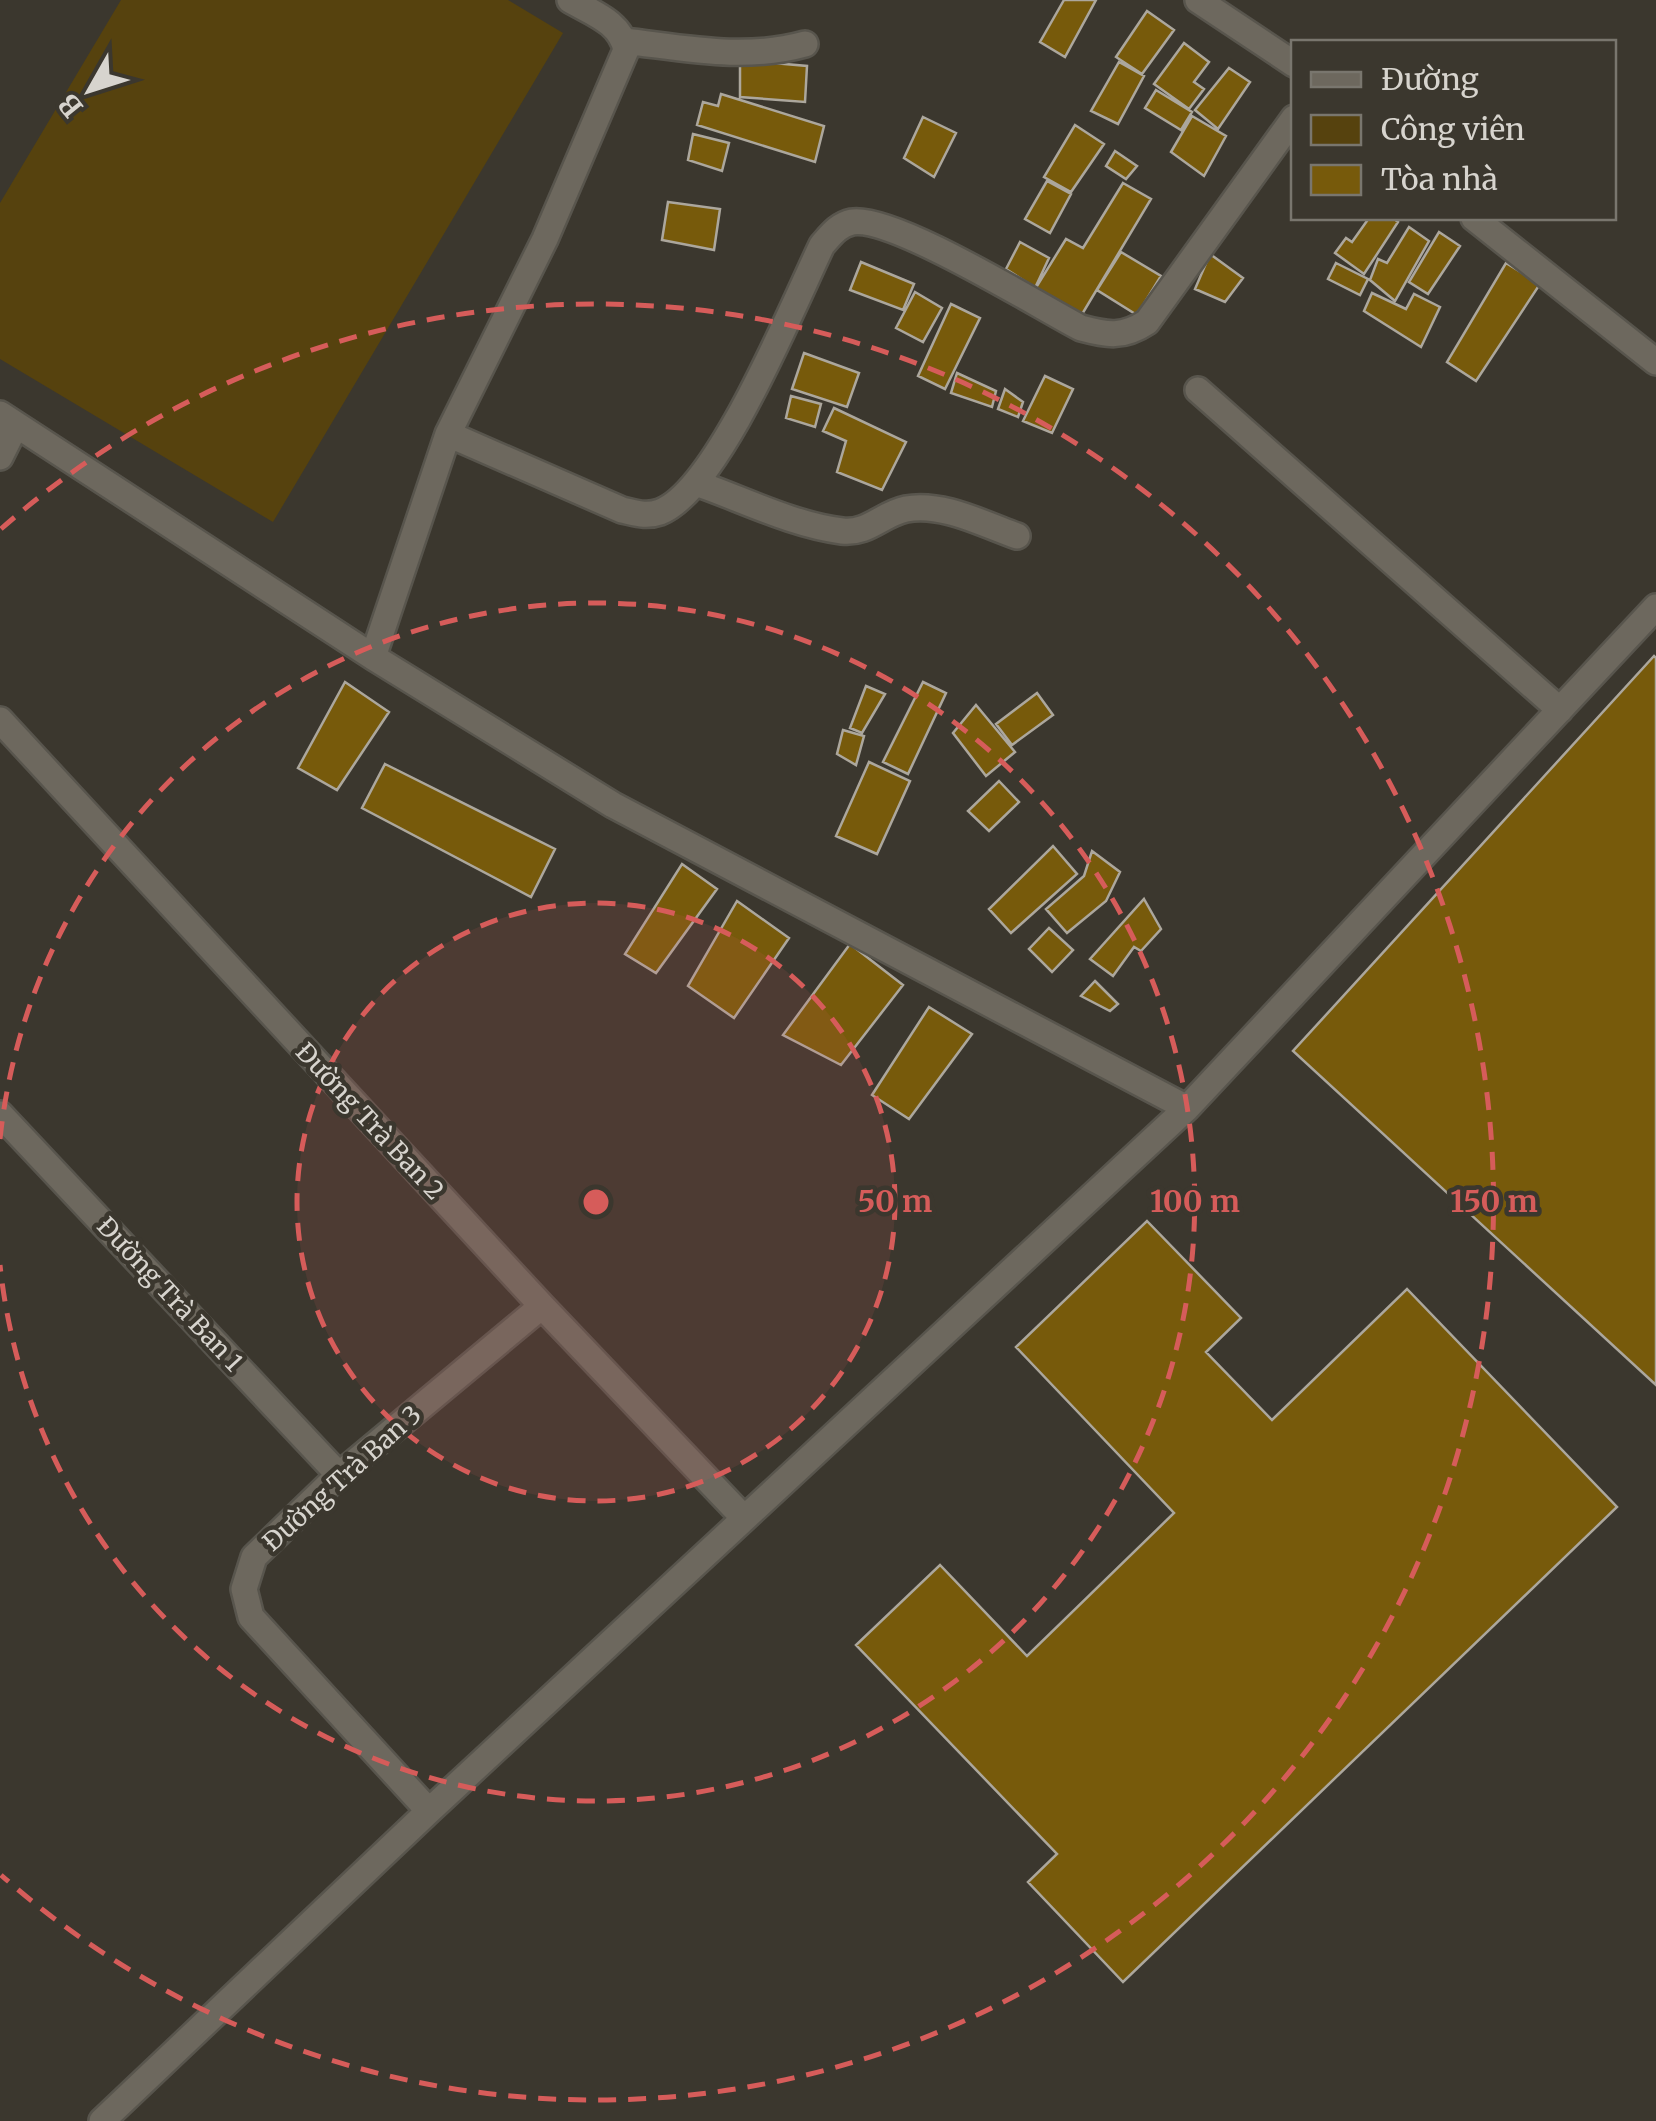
<svg xmlns="http://www.w3.org/2000/svg" width="1656" height="2121" font-family="Merriweather,serif">
<style>
.green{fill:#56420e}
.building{fill:#775a0b;stroke:#aca79d;stroke-width:2.5}
.lines{fill:none;stroke-linecap:round;stroke-linejoin:round}
.street-casing{stroke:#58554d;stroke-width:30}
.street{stroke:#6d685e;stroke-width:25}
.ring{fill:none;stroke:#d65c5a;stroke-width:5;stroke-dasharray:18 12}
.labels{text-anchor:middle;dominant-baseline:central;stroke-width:9;stroke-linejoin:round;paint-order:stroke}
.street-label{font-size:25px;fill:#d7d4ce;stroke:#3b372e}
.centre{fill:#d65c5a;stroke:#3b372e;stroke-width:5}
.ring-label{font-size:30px;text-anchor:middle;font-weight:bold;fill:#d65c5a;stroke:#3b372e;stroke-width:9;stroke-linejoin:round;paint-order:stroke}
</style>
<rect width="100%" height="100%" fill="#3b372e"/>
<!-- green -->
<path class="green" d="M121,0H508L563,33L273,522L0,359V203Z"/>
<!-- building -->
<path class="building" d="M1064,0H1096L1065,57L1040,42Z
M1147,11L1174,30L1142,74L1116,57Z
M1184,43L1209,62L1194,82L1204,89L1189,109L1154,84Z
M740,60L807,66L805,102L740,97Z
M1119,62L1144,76L1118,124L1091,111Z
M1229,68L1250,82L1218,129L1195,110Z
M1156,90L1192,112L1181,130L1145,108Z
M721,94L824,126L815,162L697,125L703,102L718,106Z
M1192,116L1226,136L1204,176L1171,152Z
M923,117L956,133L934,177L904,158Z
M1075,125L1104,144L1071,192L1044,177Z
M693,134L729,143L722,171L688,160Z
M1115,151L1137,166L1126,179L1106,166Z
M1047,181L1071,194L1050,233L1025,219Z
M1123,183L1151,199L1078,321L1032,294L1066,239L1083,248Z
M668,202L720,209L714,250L662,240Z
M1369,218H1393L1398,222L1364,274L1335,253L1346,238L1352,242Z
M1409,227L1429,241L1395,301L1370,280L1378,259L1387,263Z
M1439,232L1460,246L1428,294L1409,282Z
M1020,242L1049,258L1035,288L1006,269Z
M1121,252L1161,276L1137,315L1097,290Z
M1210,254L1243,278L1225,302L1195,289Z
M861,262L914,284L903,310L850,290Z
M1336,263L1368,279L1360,295L1328,279Z
M1506,263L1540,284L1476,381L1447,362Z
M915,292L942,308L923,342L896,328Z
M1372,293L1406,309L1414,294L1440,307L1421,347L1364,311Z
M951,304L980,318L945,389L918,376Z
M804,353L859,373L847,407L792,389Z
M957,373L996,391L992,407L951,393Z
M1045,376L1073,389L1052,433L1023,421Z
M1005,389L1023,402L1018,417L998,409Z
M791,396L821,404L815,427L786,418Z
M834,408L906,442L882,490L837,472L846,441L823,431Z
M1654,656L1656,658V1385L1293,1051Z
M345,682L389,712L337,790L298,768Z
M923,682L946,693L908,774L883,762Z
M866,686L885,694L862,733L850,728Z
M1037,693L1053,715L1012,745L996,724Z
M976,705L1015,752L986,776L953,733Z
M843,730L864,736L856,765L837,754Z
M869,762L910,781L877,854L836,836Z
M385,764L555,849L531,897L362,808Z
M999,781L1019,802L989,831L968,811Z
M1053,846L1077,874L1011,933L989,909Z
M1092,851L1120,872L1106,901L1067,933L1046,909L1084,876Z
M682,864L717,889L656,973L625,954Z
M1144,899L1161,929L1141,951L1134,947L1113,976L1090,959Z
M737,901L789,938L734,1018L688,986Z
M1049,928L1073,950L1052,972L1029,949Z
M850,944L903,985L841,1065L783,1035Z
M1095,981L1118,1004L1110,1011L1081,996Z
M929,1007L972,1034L909,1119L872,1095Z
M1147,1221L1241,1318L1206,1352L1272,1420L1407,1289L1617,1507L1123,1982L1028,1882L1057,1854L856,1645L940,1565L1027,1656L1174,1513L1016,1347Z"/>
<g class="lines">
<!-- street casing -->
<g class="street-casing">
<path id="street" d="M1198,0L1294,64
M624,41C685,48 744,61 805,44
M1474,218L1656,362
M1198,390L1560,710
M0,414L373,657L613,805L1187,1108
M448,434L622,510C636,513 646,517 660,512C718,490 793,305 822,245C831,235 838,225 852,222C893,215 1037,305 1081,328C1107,335 1123,338 1147,322L1294,118
M0,457L16,425
M696,483C742,499 793,525 842,531C868,534 882,514 906,509C942,502 983,524 1017,536
M373,657L448,434L545,239L626,50C621,22 592,13 570,0
M0,720L542,1306L744,1518
M0,1114L339,1475
M429,1811L251,1617L244,1589L254,1557L339,1475L542,1306
M102,2121L429,1811L1187,1108L1656,607"/>
</g>
<!-- street -->
<use href="#street" class="street"/>
</g>
<!-- distance rings -->
<circle cx="596" cy="1202" r="299" fill="#d65c5a" fill-opacity=".12"/>
<g class="ring">
<circle cx="596" cy="1202" r="299"/>
<path d="M0 1139A599 599 0 1 1 0 1265"/>
<path d="M1 529A898 898 0 1 1 1 1875"/>
</g>
<g class="labels">
<!-- street labels -->
<g class="street-label">
<text transform="translate(370 1121) rotate(47)">Đường Trà Ban 2</text>
<text transform="translate(170 1294) rotate(47)">Đường Trà Ban 1</text>
<text transform="translate(342 1478) rotate(-42)">Đường Trà Ban 3</text>
</g>
</g>
<circle cx="596" cy="1202" r="15" class="centre"/>
<g class="ring-label">
<text x="895" y="1212">50 m</text>
<text x="1195" y="1212">100 m</text>
<text x="1494" y="1212">150 m</text>
</g>
<!-- legend -->
<rect x="1291" y="40" width="325" height="180" fill="#3b372e" stroke="#79766e" stroke-width="2.5"/>
<rect x="1311" y="72" width="50" height="15" fill="#6d685e" stroke="#79766e" stroke-width="2.5"/>
<text x="1381" y="90" font-size="30" fill="#d7d4ce">Đường</text>
<rect x="1311" y="115" width="50" height="30" fill="#56420e" stroke="#79766e" stroke-width="2.5"/>
<text x="1381" y="140" font-size="30" fill="#d7d4ce">Công viên</text>
<rect x="1311" y="165" width="50" height="30" fill="#775a0b" stroke="#79766e" stroke-width="2.5"/>
<text x="1381" y="190" font-size="30" fill="#d7d4ce">Tòa nhà</text>
<!-- north arrow -->
<g transform="translate(90 90) rotate(231)" stroke="#3b372e" stroke-width="8" paint-order="stroke">
<path d="M0-8L18 38L0 25L-18 38Z" fill="#d7d4ce"/>
<text y="-15" font-size="28" font-weight="bold" text-anchor="middle" fill="#d7d4ce">B</text>
</g>
</svg>
